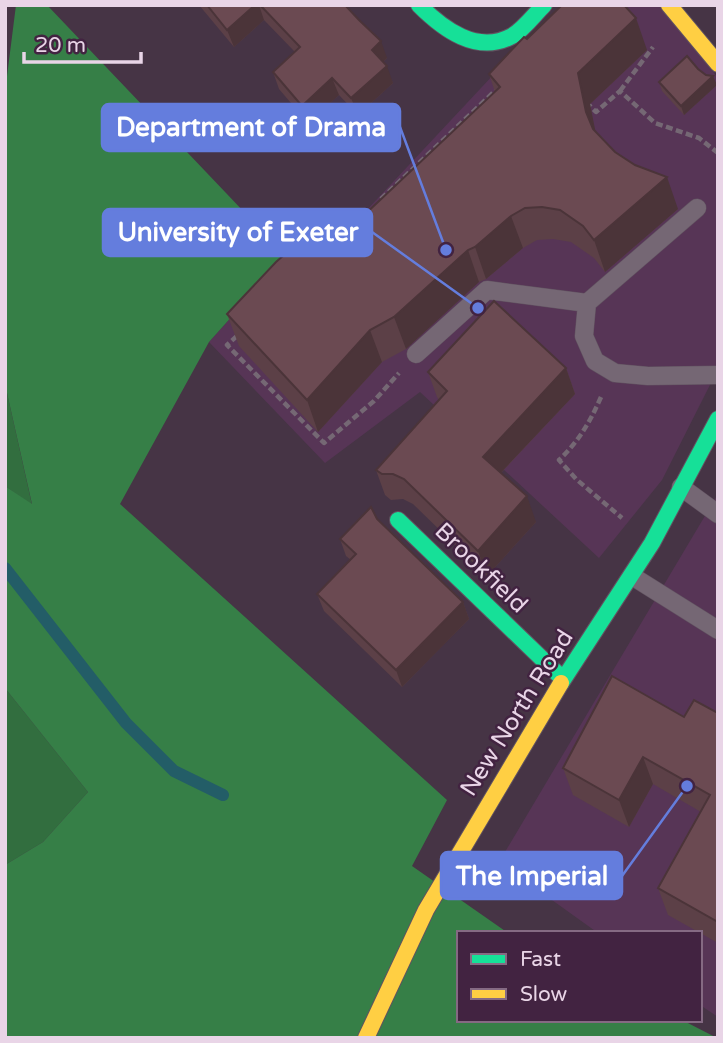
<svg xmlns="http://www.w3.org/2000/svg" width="723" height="1043" font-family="'Varela Round',sans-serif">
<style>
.built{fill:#573556}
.green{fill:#326e3f}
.forest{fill:#367f47}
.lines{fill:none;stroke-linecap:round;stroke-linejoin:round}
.stream{stroke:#235d67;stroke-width:12}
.lane-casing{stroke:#615260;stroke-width:19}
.fast-casing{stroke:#615260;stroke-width:18}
.slow-casing{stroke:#615260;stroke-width:18}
.path{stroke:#756874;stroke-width:4.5;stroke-dasharray:7 3.5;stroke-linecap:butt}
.lane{stroke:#756774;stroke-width:18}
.fast{stroke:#16e098;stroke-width:16}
.slow{stroke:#ffcf43;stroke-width:16}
.wall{fill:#5c4047}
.shaded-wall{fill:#4b3439}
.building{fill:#6b4a52;stroke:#4b3439;stroke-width:2}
.labels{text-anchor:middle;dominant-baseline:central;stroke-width:5;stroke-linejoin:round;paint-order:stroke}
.street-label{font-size:24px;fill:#e9d5e7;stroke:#422341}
.leader{fill:none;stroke:#647ddd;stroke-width:2.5}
.callout-dot{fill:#647ddd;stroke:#422341;stroke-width:2.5}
.callout{fill:#647ddd;stroke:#647ddd;stroke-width:2.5}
.callout-label{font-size:26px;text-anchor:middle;font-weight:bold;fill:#fff}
</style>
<rect width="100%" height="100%" fill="#463445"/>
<!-- built -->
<path class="built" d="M566,5H660L718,78V369L662,480L599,558L420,392L325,463L209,342L286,256L307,274L525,41Z
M718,494V1017L700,1005V933H598L499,862Z"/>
<!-- green -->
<path class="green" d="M5,384L32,505L5,486Z
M5,688L88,792L43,842L5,865Z"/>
<!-- forest -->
<path class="forest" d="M16,5H47L286,256L209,342L120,504L447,800L412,866L508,933H459V1020H682L717,1038H5V865L43,842L88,792L5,688V486L32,504L5,384V92Z"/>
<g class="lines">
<!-- stream -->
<path class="stream" d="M5,568L126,723L174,771L223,795"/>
<!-- lane casing -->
<g class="lane-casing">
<path id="lane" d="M587,303L697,208
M416,354L487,290L587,303L584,336L595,361L615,373L648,376L718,375
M681,487L718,514
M632,576L718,630"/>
</g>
<!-- fast casing -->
<g class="fast-casing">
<path id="fast" d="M419,5C443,29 477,55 512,36C524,29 534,15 544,5
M398,520L563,679
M561,683L652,543L718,419"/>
</g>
<!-- slow casing -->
<g class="slow-casing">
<path id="slow" d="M669,5L718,64
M366,1038L426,910L561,683"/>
</g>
<!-- path -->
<path class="path" d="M620,91L653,47
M586,102L596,112L620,91L655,123L699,138L718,153
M381,199L499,87
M237,336L227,345L324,443L374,401L399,373
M601,397C590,422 579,441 559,460L576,479L622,518"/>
<!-- lane -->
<use href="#lane" class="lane"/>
<!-- fast -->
<use href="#fast" class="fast"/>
<!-- slow -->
<use href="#slow" class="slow"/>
</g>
<!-- wall -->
<path class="wall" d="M199,5H345L387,58L383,62L393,83L358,115L339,95L308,123L279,89L273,72L295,52L264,20L234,47Z
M527,39L647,50L590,104L595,132L678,209L605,272L594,258L571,242L553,239L537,240L523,248L486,279L479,282L406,349L382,362L318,432L239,346L227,314L326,251L495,92L489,74Z
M698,69L706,75L717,85L684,115L662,91L659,82Z
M566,368L575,394L501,473L536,522L487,576L413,504L403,499L391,500L385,495L376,470L439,400L437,397L428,372Z
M377,519L463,602L469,619L402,687L324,611L317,594L351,560L346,556L340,539Z
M718,713V943L668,915L658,888L701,812L653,784L629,827L573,795L563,768L684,717Z"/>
<!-- shaded-wall -->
<path class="shaded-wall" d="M255,5H259L264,20L234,47L227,30Z
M636,18L647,50L590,104L598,144L586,112L578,73Z
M381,41L387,58L378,67L372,50Z
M387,66L393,83L358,115L351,98Z
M713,76L717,85L684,115L681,106Z
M332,78L339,95L308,123L302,106Z
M667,177L678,209L605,272L594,240Z
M511,216L523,248L486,279L475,247Z
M468,250L479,282L406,349L394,317Z
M370,330L382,362L318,432L307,400Z
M566,368L575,394L492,482L483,457Z
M527,496L536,522L487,576L478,551Z
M463,602L469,619L402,687L396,670Z
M643,757L653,784L629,827L619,800Z"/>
<!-- building -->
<path class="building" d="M207,5H255L227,30Z
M260,5H345L359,20L381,41L372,50L387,66L351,98L332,78L302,106L273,72L300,47Z
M562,5H624L636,18L578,73L586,112L593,129L615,152L635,165L667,177L594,240L583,226L560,210L542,207L525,208L511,216L475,247L468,250L394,317L370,330L307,400L227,314L276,262L309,233L326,251L500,87L489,74L524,37L527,39Z
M687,56L698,69L706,75L713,76L681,106L659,82Z
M494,301L566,368L483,457L527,496L478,551L404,479L393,474H382L376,470L447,391L428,372Z
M371,507L377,519L463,602L396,670L317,594L356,554L340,539Z
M612,676L684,717L694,700L718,713V922L658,888L710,795L643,757L619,800L563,768Z"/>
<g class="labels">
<!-- street labels -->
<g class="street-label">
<text transform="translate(481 568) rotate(44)">Brookfield</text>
<text transform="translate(517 713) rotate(-58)">New North Road</text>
</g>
</g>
<!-- callouts -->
<path class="leader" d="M446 250L400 127M478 308L372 232M687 786L622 876"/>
<g class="callout-dot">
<circle cx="446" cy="250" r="7"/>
<circle cx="478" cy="308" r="7"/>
<circle cx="687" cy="786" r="7"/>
</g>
<g class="callout">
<rect x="102" y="104" width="298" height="47" rx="7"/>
<rect x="103" y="209" width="269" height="47" rx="7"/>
<rect x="441" y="852" width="181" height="47" rx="7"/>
</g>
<g class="callout-label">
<text x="251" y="136">Department of Drama</text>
<text x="238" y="241">University of Exeter</text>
<text x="532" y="885">The Imperial</text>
</g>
<!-- border -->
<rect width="723" height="1043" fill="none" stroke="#e9d5e7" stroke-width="14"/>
<!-- legend -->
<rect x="457" y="931" width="245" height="91" fill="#422341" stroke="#856a83" stroke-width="2"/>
<rect x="471" y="954" width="35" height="10" fill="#16e098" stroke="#856a83" stroke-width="2"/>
<text x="520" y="966" font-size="21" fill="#e9d5e7">Fast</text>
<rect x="471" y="989" width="35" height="10" fill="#ffcf43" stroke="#856a83" stroke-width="2"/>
<text x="520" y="1001" font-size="21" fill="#e9d5e7">Slow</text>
<!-- scale -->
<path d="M24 52v10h117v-10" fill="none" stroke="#e9d5e7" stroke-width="3.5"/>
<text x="35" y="52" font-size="21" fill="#e9d5e7" stroke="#422341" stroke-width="5" paint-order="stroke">20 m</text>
</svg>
